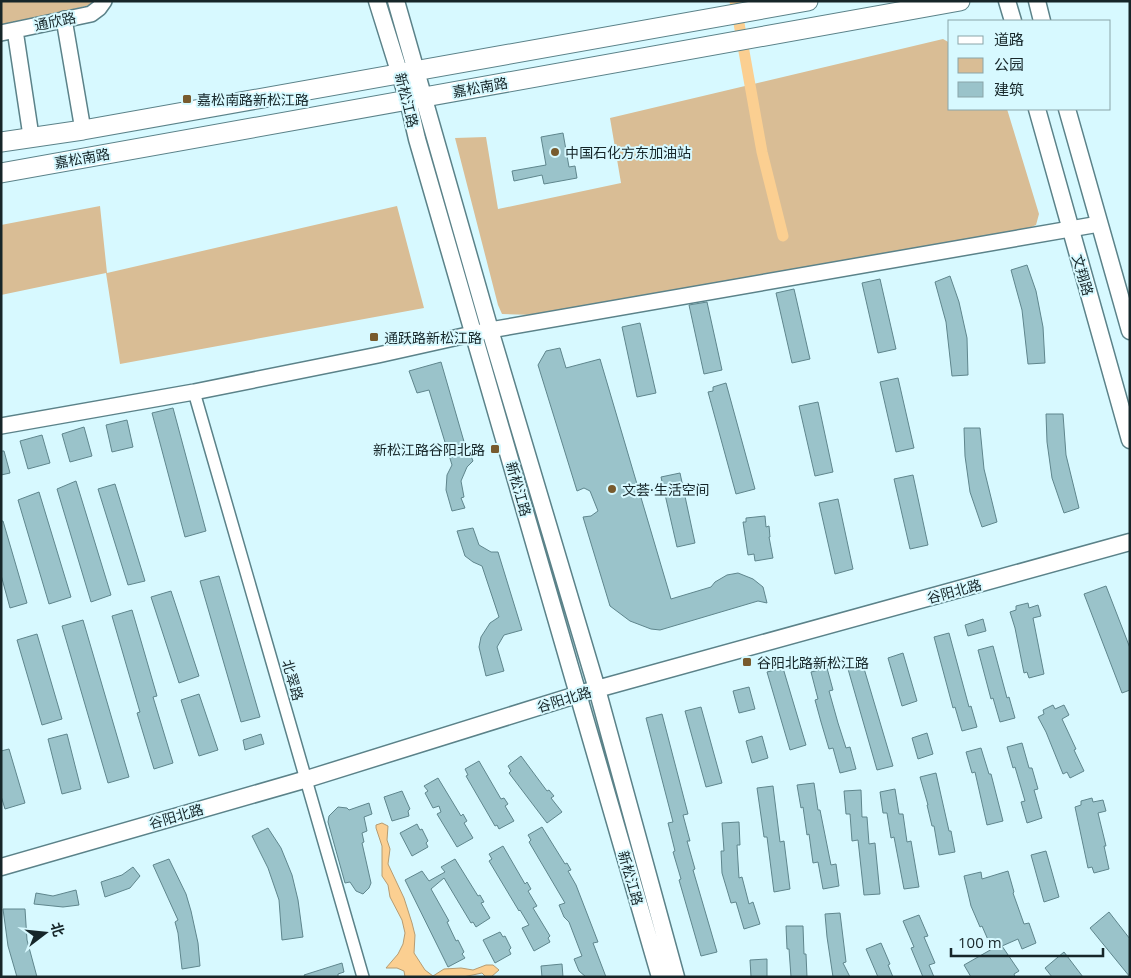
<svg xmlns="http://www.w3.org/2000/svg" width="1131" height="978" font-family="'Open Sans','Noto Sans SC',sans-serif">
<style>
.green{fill:#d9bd95}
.water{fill:#fbcf91;stroke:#b69c72}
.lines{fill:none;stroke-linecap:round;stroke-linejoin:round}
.canal{stroke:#fbcf91;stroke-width:11}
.building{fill:#9ac3ca;stroke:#5f868d}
.minor-casing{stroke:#5b8289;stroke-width:14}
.tertiary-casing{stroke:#5b8289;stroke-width:18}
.secondary-casing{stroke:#5b8289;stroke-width:19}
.primary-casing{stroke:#5b8289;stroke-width:21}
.minor{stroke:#fff;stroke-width:11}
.tertiary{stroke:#fff;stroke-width:15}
.secondary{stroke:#fff;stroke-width:16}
.primary{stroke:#fff;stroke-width:19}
.poi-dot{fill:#785b2e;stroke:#d7f9ff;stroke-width:2}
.labels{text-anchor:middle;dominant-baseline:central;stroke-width:4;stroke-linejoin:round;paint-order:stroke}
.street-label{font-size:14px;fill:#162629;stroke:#d7f9ff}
.poi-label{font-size:14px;fill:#162629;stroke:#d7f9ff;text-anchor:start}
</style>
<rect width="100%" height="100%" fill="#d7f9ff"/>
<!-- green -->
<path class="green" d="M1,1H98V3L1,27Z
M943,39L950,43V109H1007L1039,214L1036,225L1022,231L536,315L502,314L498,305L455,138L486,137L498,209L621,183L610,118Z
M100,206L107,273L397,206L424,308L120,364L106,273L1,295V225Z"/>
<!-- water -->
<path class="water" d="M382,823L388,826L387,840L390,849L388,864L404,898L412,923L415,935L414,953L425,970L433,976L444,969L461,968L473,970L486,965H493L499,970L491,977H486L482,973L463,977H405L404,971L397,968H386L398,954L403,944L405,933L402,920L390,897L388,885L382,876V846L376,828V825Z"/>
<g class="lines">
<!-- canal -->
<path class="canal" d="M735,1L762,152L783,236"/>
</g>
<!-- building -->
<path class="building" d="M563,133L569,167L575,166L577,178L544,184L542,175L514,181L512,171L546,165L541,137Z
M1027,265L1036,291L1043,327L1045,363L1028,364L1022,310L1011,270Z
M950,276L959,302L967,338L968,375L952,376L946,322L935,282Z
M880,279L896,349L878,353L862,283Z
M794,289L810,359L792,363L776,293Z
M707,302L722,370L704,374L689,305Z
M640,323L656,393L637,397L622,327Z
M560,348L566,368L600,359L671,599L711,587L715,582L727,575L738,573L753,579L763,587L767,603L758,601L660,630L651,629L630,621L610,606L583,517L591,516L598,511L590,491L584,488L577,491L538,365L546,351Z
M441,362L467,452L469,451L473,461L467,467L461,481L464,497L461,498L465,508L452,511L446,490L447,475L452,465L429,390L417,393L409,371Z
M898,378L914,448L896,452L880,382Z
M726,383L755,489L736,494L708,392L713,391V387Z
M818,402L833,472L815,476L799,406Z
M173,408L206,531L185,537L152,413Z
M1046,414H1063L1066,455L1079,508L1064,513L1052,478L1047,442Z
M127,420L133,447L112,452L106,425Z
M84,427L92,456L70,462L62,434Z
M964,428H980L984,469L997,522L982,527L970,492L965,456Z
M42,435L50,463L28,469L20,441Z
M1,451H4L10,473L1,475Z
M680,473L695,543L677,547L661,477Z
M913,475L928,545L910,549L894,479Z
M76,481L111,595L91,602L57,489Z
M115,484L145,581L128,585L98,489Z
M39,492L71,597L49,604L18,500Z
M838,499L853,569L835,574L819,503Z
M765,516L766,527L769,526L770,537H769L773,558L755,561L754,554L748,555L743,522H746V518Z
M1,521H3L27,603L10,608L1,575Z
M473,528L479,545L491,552H498L522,630L504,635L497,647L504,671L486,676L479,647L481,637L490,623L499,617L482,566L473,562L465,556L457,531Z
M219,576L260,717L241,722L200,581Z
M1106,586L1130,648V690L1122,693L1084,594Z
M171,591L199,676L179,683L151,597Z
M1028,603L1029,608L1038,605L1041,616L1033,618L1044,674L1029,678L1027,672L1024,673L1015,628L1010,612L1016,610V606Z
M132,610L157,696L153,697L173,763L154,769L137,713L140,712L112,616Z
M983,619L986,631L968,636L965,625Z
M83,620L129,777L108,783L62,626Z
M949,633L969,707L971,706L977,727L962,731L955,707L953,708L934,637Z
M37,634L62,719L42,725L17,640Z
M993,646L1007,698L1009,697L1015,718L1000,722L993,698L991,699L978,650Z
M903,653L917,701L902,706L888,658Z
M863,665L893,766L877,770L848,669Z
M783,668L806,745L790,750L767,672Z
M827,668L833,690L829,691L838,723L846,748L850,747L856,769L840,773L833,748L829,749L821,722L815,700L818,699L811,672Z
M749,687L755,709L739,713L733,691Z
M199,694L218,750L199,756L181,700Z
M1053,705L1055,709L1064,705L1069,715L1062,719L1076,749L1074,750L1084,771L1070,778L1067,772L1063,774L1046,732L1038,717L1044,714L1043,710Z
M701,707L722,783L706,787L685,711Z
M662,714L688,814L683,815L690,841H687L695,869L693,870L717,952L701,956L679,880L681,879L673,852L675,851L668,823L673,822L646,718Z
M927,733L933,754L918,759L912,738Z
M67,734L81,789L62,794L48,739Z
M261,734L264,744L245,750L243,740Z
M762,736L768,758L752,763L746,741Z
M1022,743L1029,768H1032L1038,789L1034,790L1042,818L1027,823L1021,802L1025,801L1015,767L1013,768L1007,747Z
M981,748L989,774H991L1003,821L987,825L975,772L972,773L966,752Z
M9,749L25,803L5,809L1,796V751Z
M521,756L547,791L549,790L554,796L551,798L562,812L547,823L509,773L511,771L508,766Z
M479,761L501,799L504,798L508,804L505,806L514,821L499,829L497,825L495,826L466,776L468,775L465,769Z
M936,773L949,831H951L955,852L939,855L934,826H932L927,805H928L920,777Z
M438,778L461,816L463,814L467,821L464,823L473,838L457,847L437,814L441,812L439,806L433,808L425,793L428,791L424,786Z
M814,783L818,810H820L831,865L836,864L839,886L823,889L818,862L813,863L809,834L807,835L803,807L801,808L797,785Z
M773,786L780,842L784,841L790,889L774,892L767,837H764L757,788Z
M895,789L899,814H903L907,842L911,841L919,887L904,889L894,837L891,838L887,813H883L880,792Z
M861,790L862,817H867L869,844L875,843L880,894L864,895L858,840L852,841L850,814H846L844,791Z
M402,791L410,809L408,811L409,816L392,821L384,797Z
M1092,798L1093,802L1103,800L1106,811L1098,813L1106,846H1104L1109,869L1094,873L1092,867L1088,868L1075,807L1081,805V801Z
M369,803L372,814L364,817L367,831L362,833L364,842L362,843L371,883L369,888L363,894L356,891L350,882L345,883L328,822L329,816L338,807L347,808L349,810Z
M739,822L740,845H737L739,878L742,877L749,904L753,902L760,924L744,929L736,902L731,903L722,873L721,851H724L722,823Z
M417,824L420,830L422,829L428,841L426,843L428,847L412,856L400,833Z
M542,827L565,864L567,863L571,870L568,871L576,885L598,942L593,943L606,977H586L579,971L574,959L582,956L569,922L564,917L559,905L565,903L529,842L531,840L528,835Z
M268,828L281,848L292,875L298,900L303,937L282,940L279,900L268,868L252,836Z
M503,846L525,884L527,882L531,889L528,891L537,906L533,908L550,936L548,938L550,942L534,951L522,928L529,925L520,910L519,911L489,861L492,859L489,854Z
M1046,851L1059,897L1044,902L1031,855Z
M169,859L186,894L191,911L198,943L200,966L182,969L178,933L175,922L178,920L153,865Z
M455,859L478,896L480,895L484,902L481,903L490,918L476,927L473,922L471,923L444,878L431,889L449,921L447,922L456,941L458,940L464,952L462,954L465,958L448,967L405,880L422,871L429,881L445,872L441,867Z
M133,867L140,876L130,888L105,897L101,882L122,875Z
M1008,871L1014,892L1013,893L1024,924L1029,923L1036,943L1022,949L1018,939L1002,946L1019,971L1014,974L1015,977H971L964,965L992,949L982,926L980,927L971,906L964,876L981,872L982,879Z
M76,890L79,905L63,907L34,904L36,893L53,896Z
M3,909H25L27,940L37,977H17L8,946Z
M1109,912L1130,939V977L1090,928Z
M840,913L846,962L843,963L850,977H833L827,937L825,914Z
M919,915L928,936L924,937L935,963L929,965L934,977H923L911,948L914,947L903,921Z
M786,926H803L804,954H806L807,977H791L789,949H787Z
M500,932L503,937L505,936L511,948L509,950L511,954L495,963L483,940Z
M881,943L890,964L888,965L893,977H878L866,949Z
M1064,952L1083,977H1052L1045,968Z
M767,959V977H751L750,960Z
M342,963L344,972L338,974V977H305L304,975Z
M562,964L563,977H542L541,966Z"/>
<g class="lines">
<!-- minor casing -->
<g class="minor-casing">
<path id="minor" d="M194,392L363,977"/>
</g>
<!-- tertiary casing -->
<g class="tertiary-casing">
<path id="tertiary" d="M64,19L83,130
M15,30L31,136
M1,33L91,14L99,8L104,1
M1,426L194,392L378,355L490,330L1099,224"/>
</g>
<!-- secondary casing -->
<g class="secondary-casing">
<path id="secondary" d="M377,1L408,100L417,139L660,977
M396,1L490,330L597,689L676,977
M1007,1L1013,21
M1037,1L1042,21
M1037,109L1130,440
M1067,109L1130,331
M1,867L307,779L586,692L1130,542"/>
</g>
<!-- primary casing -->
<g class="primary-casing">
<path id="primary" d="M1,142L83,130L808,1
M1,173L960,1"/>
</g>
<!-- minor -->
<use href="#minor" class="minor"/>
<!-- tertiary -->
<use href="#tertiary" class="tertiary"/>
<!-- secondary -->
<use href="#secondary" class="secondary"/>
<!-- primary -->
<use href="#primary" class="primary"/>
</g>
<!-- markers -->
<g class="poi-dot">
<rect x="182" y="94" width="10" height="10" rx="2.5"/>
<circle cx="555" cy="152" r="5"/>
<rect x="369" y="332" width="10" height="10" rx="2.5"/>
<rect x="490" y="444" width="10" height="10" rx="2.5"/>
<circle cx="612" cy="489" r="5"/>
<rect x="742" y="657" width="10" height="10" rx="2.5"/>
</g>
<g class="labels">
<!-- street labels -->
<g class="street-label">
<text transform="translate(55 21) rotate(-12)">通欣路</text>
<text transform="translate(480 87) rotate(-10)">嘉松南路</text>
<text transform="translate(407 100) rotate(76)">新松江路</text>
<text transform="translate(82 158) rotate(-10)">嘉松南路</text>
<text transform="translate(1083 275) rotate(74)">文翔路</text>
<text transform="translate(519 489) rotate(74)">新松江路</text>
<text transform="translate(954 591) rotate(-15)">谷阳北路</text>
<text transform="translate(293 680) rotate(74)">北翠路</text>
<text transform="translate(564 699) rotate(-17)">谷阳北路</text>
<text transform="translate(176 816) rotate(-16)">谷阳北路</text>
<text transform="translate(631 878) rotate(74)">新松江路</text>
</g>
<!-- poi labels -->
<g class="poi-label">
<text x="197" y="99">嘉松南路新松江路</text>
<text x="565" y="152">中国石化方东加油站</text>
<text x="384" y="337">通跃路新松江路</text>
<text x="485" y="449" text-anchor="end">新松江路谷阳北路</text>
<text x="622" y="489">文荟·生活空间</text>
<text x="757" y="662">谷阳北路新松江路</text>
</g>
</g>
<!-- border -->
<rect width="1131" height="978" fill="none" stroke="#162629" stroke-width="5"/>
<!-- legend -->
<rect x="948" y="20" width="162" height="90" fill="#d7f9ff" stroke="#8aa5a9"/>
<rect x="958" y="36" width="25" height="8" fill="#ffffff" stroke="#8aa5a9"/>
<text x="994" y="45" font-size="15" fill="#162629">道路</text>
<rect x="958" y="58" width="25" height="15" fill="#d9bd95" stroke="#8aa5a9"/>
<text x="994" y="70" font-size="15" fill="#162629">公园</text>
<rect x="958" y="82" width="25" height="15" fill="#9ac3ca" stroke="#8aa5a9"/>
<text x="994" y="95" font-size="15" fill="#162629">建筑</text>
<!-- north arrow -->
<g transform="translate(45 933) rotate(74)" stroke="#d7f9ff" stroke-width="4" paint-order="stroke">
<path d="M0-4L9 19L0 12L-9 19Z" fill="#162629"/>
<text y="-8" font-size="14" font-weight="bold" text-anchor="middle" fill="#162629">北</text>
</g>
<!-- scale -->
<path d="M951 948v8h152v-8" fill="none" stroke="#162629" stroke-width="2.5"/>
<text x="958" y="948" font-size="15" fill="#162629" stroke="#d7f9ff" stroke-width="4" paint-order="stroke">100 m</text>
</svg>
